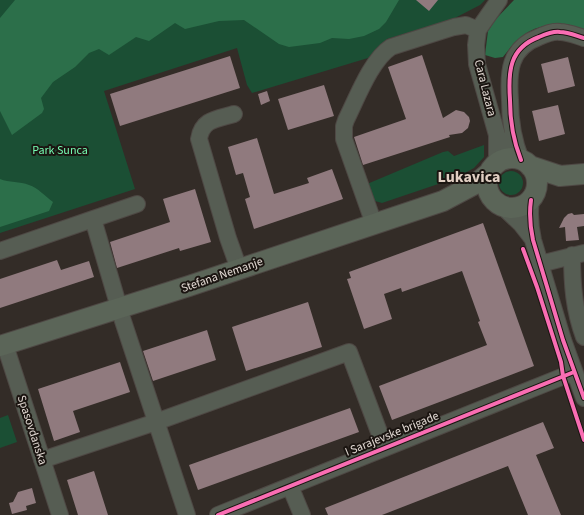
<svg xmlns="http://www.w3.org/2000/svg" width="584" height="515" font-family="'Source Sans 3',sans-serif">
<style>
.green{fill:#1b4f34}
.forest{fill:#2c6f4a}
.building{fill:#907a7e}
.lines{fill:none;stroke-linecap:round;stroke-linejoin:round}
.minor-casing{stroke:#4e4844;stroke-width:18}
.major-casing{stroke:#4e4844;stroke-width:22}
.minor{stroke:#565d53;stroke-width:16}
.major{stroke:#5b6558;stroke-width:20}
.cycleway-casing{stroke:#1b1511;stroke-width:6}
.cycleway{stroke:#f96db3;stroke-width:4}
.labels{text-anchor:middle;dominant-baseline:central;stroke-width:4;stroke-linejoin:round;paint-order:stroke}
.street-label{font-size:12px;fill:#e3dad4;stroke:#1b1511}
.park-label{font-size:12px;fill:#76fbb2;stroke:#1b1511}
.district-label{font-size:16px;font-weight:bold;fill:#e1cfc3;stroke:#1b1511}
</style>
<rect width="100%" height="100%" fill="#332c27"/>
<!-- green -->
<path class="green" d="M0,0H485L480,5L453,19L387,39L368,58L252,93L247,85L237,48L104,91L135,189L0,233Z
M484,145V157L474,168L456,178L382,203L375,201L367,184L443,152L448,151L454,156Z
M499 183a12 12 0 1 1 24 0a12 12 0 1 1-24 0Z
M8,415L17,442L0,448V418Z"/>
<!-- forest -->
<path class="forest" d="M15,0H399L386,22L379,29L364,36L349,39L332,38L320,43L289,47L279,44L244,20L219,21L185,29L175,23L149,41L136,37L109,55L99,49L89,53L75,67L53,82L41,98L44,109L42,113L12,135L0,111V18Z
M514,0H584V31C579,29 574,26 570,25C566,24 561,25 557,25C531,25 518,37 503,57L495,58L485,55L488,31L495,20Z
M0,179C9,183 20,181 29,185C38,188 45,196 53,202L49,211L0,227Z"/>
<!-- building -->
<path class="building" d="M416,0H438L429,11Z
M422,55L443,118L456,110L464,112L469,117L470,121L468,128L462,133L449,135L450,137L363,165L354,137L406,119L388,67Z
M230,56L240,88L120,126L110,94Z
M568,57L575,86L548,93L541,64Z
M324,85L334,116L288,130L278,99Z
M267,91L270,101L261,105L258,94Z
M558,105L565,134L539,141L532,111Z
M257,138L274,194L309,183L307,178L332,169L343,199L254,229L245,199L250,197L243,173L236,175L228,147Z
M195,189L211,242L180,251L179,248L117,268L110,242L170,222L163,199Z
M572,213L574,215L584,214V226L577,227L579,240L566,241L565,227L559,228L564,218L568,214Z
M483,223L534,366L392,420L379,386L487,345L478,322L480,321L462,271L402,292L401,288L384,294L392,319L364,329L347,279L351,278L349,272Z
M57,260L61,270L89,261L94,277L0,308V279Z
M308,302L322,347L246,371L232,327Z
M207,330L216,360L153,381L143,351Z
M120,362L130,392L73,411L80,432L54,441L38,389Z
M350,408L359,432L198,490L189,465Z
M543,422L554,448L536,455L561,515H528L508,466L382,515H328L325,508Z
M94,471L108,515H78L67,480Z
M32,488L36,503L26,506L27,510L12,514L9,503L13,502L18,492Z"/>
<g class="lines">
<!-- minor casing -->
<g class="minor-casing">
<path id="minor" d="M499,0L478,30L476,45L477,64L497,135L504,148L515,158
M234,114C217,119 202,119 199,139L228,238L239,269
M521,160C513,140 510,121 510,100C508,72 509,48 539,37C546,34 553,31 560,32C568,32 577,36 584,38
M494,166L497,157V136
M531,200C529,214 530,226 533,240L563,340L584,398
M503,207L521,224L532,238
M93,219L137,204
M374,224L344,139V126L346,120C357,98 371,60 391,47L454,27L466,25L478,30
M0,251L93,219L123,321L187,515
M572,255C572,284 574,310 584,337
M540,264L584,253
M5,345L60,515
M42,460L156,422L349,352L385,448
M290,486L302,515
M218,515L574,372"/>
</g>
<!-- major casing -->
<g class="major-casing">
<path id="major" d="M487 183a25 25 0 1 1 50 0a25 25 0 1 1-50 0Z
M530,166L560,176L584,174
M0,346L189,286L443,201L477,183L490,172"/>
</g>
<!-- minor -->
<use href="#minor" class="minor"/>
<!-- major -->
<use href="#major" class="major"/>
<!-- cycleway casing -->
<g class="cycleway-casing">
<path id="cycleway" d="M521,160C513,140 510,121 510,100C508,72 509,48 539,37C546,34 553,31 560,32C568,32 577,36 584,38
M531,200C529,214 530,226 533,240L563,340L584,398
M523,249L537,287L561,362L563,376L584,440
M218,515L574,372"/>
</g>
<!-- cycleway -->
<use href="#cycleway" class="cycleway"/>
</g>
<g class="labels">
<!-- street labels -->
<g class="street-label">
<text transform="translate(485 88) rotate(76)">Cara Lazara</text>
<text transform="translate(222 275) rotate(-19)">Stefana Nemanje</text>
<text transform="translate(32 430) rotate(72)">Spasovdanska</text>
<text transform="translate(392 434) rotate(-22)">I Sarajevske brigade</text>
</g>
<!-- park labels -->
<g class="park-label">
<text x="60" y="150">Park Sunca</text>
</g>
<!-- district labels -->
<g class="district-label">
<text x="469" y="177">Lukavica</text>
</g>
</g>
</svg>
